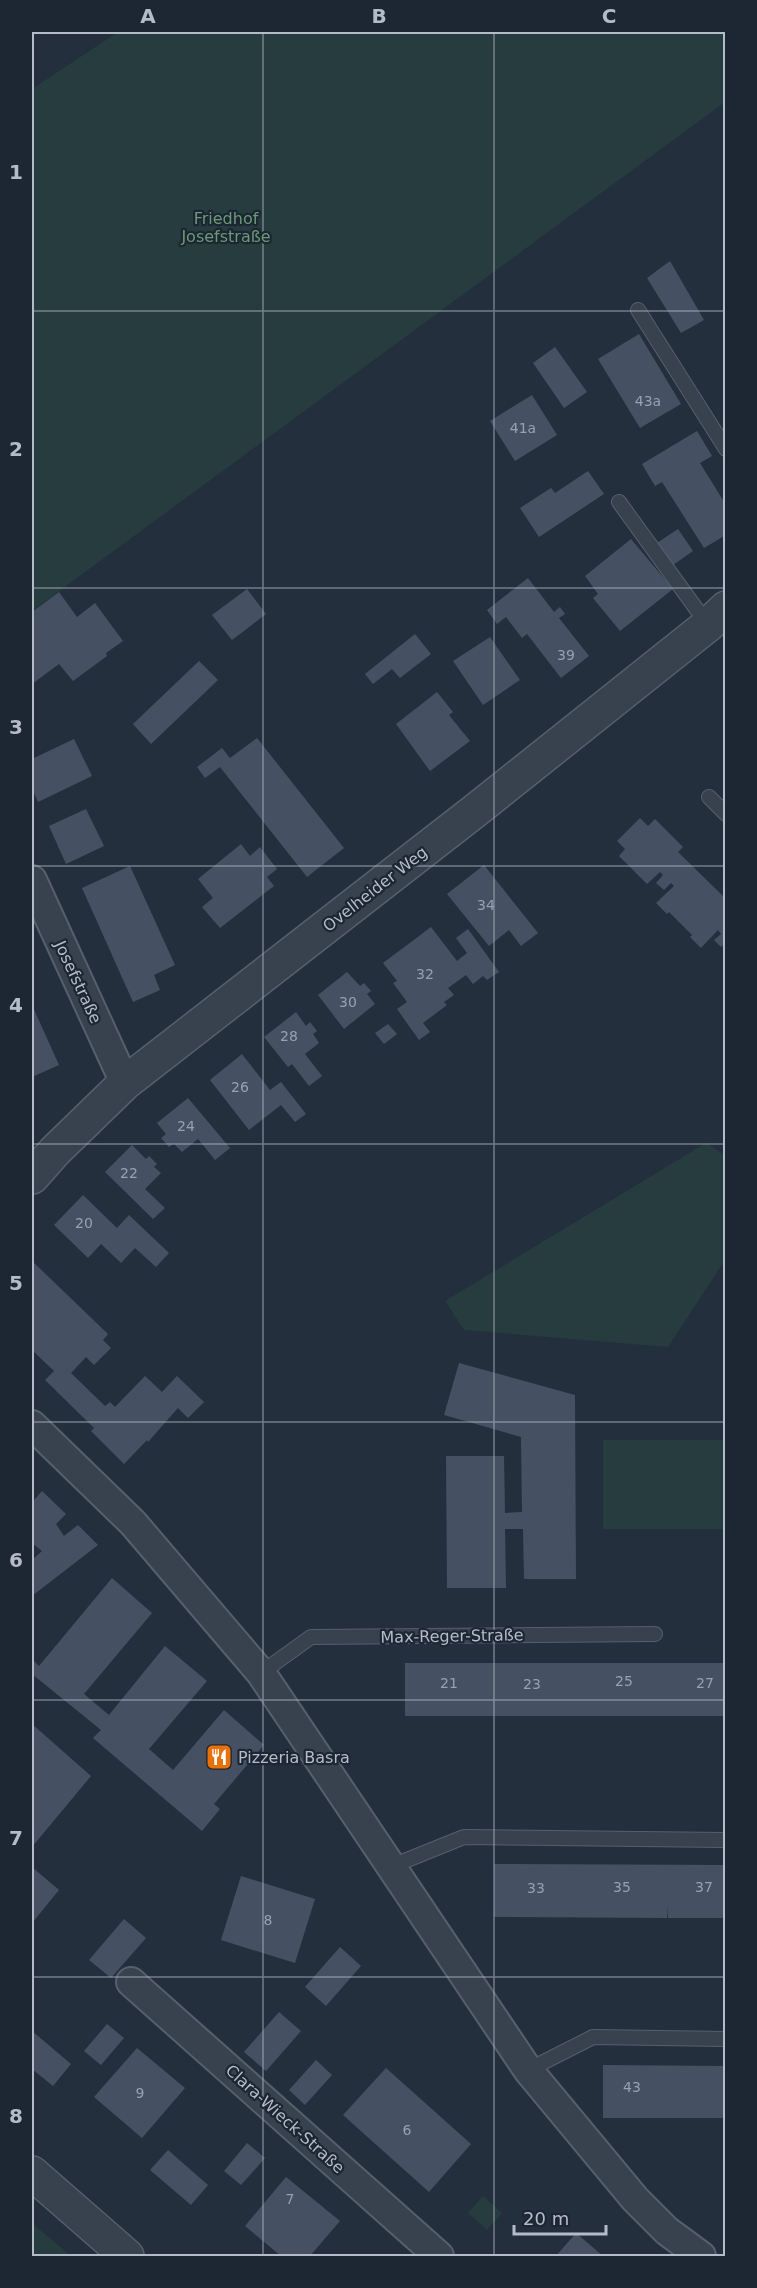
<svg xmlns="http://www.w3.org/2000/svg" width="757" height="2288" font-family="'DejaVu Sans',sans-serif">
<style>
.green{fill:#263c3f}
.building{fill:#455162}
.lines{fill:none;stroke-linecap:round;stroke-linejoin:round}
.service-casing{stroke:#565f6c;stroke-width:16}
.minor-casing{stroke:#565f6c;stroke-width:32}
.tertiary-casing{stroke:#565f6c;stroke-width:36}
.service{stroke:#38414e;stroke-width:14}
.minor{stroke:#38414e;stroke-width:28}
.tertiary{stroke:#38414e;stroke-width:33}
.grid{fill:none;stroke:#b4bcc9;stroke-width:1.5;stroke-opacity:0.55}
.labels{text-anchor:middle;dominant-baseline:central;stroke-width:4.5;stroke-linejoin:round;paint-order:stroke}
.number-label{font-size:14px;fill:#98a1af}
.park-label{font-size:16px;fill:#6b9a76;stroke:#1d2633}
.street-label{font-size:16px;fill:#b4bcc9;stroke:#1d2633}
.poi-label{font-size:16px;fill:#b4bcc9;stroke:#1d2633;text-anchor:start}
.neatline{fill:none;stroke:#b4bcc9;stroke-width:2}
.grid-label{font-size:20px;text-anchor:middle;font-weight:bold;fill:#b4bcc9}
</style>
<rect width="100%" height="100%" fill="#242f3e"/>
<!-- green -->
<path class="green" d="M118,32H725V102L32,611V89Z
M706,1143L725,1155V1260L668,1347L464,1330L445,1301Z
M603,1440H725V1529H603Z
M483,2196L502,2213L487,2230L468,2213Z
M32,2223L71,2256H32Z"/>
<!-- building -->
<path class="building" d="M670,261L704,320L681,333L647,278Z
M639,334L681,404L640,428L598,359Z
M555,347L587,392L564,408L533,363Z
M532,395L557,435L515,461L490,421Z
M697,431L712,456L700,463L726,505V535L704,548L662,482L655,486L642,464Z
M588,471L604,494L539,537L520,508L551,488L555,493Z
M678,529L693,551L673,565L657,543Z
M631,539L673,589L620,631L593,598L598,594L585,576Z
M528,578L554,612L560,607L565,614L559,618L589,656L561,678L527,634L522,638L506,617L497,624L487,610Z
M247,589L266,614L232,640L212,615Z
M59,592L77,617L95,603L123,641L106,653L107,656L73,681L59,664L32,684V612Z
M415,634L431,654L400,678L392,669L373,684L365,674Z
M490,637L520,680L483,705L453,661Z
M199,661L218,680L151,744L133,724Z
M437,692L453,712L449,715L470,741L430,771L396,724Z
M257,738L344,848L307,877L220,767L205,778L197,767L222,748L230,758Z
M74,739L92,776L38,802L32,788V759Z
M86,809L104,846L66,864L49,826Z
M640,818L648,826L655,819L683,847L678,852L726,899V943L721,947L714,940L721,934L718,930L701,948L690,937L692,935L669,912L667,914L656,903L674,886L671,883L664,890L656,883L663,875L660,872L647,884L619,856L625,849L617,841Z
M241,844L250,856L260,847L277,869L267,877L274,886L220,928L202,907L213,898L198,879Z
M484,865L538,933L521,946L509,930L489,946L447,894Z
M130,866L175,965L154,975L160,990L133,1002L82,888Z
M431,927L457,961L467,953L456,938L468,929L499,972L487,980L483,976L473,984L466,975L448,988L454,995L444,1002L447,1005L423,1023L430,1032L419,1040L397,1009L407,1002L393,983L397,981L383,963Z
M347,972L360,986L364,983L371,991L367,994L375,1004L344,1029L318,995Z
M32,1005L59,1065L32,1077Z
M296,1012L306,1026L310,1022L317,1031L313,1034L319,1043L305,1054L322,1076L309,1086L292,1064L288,1067L264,1037Z
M388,1024L397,1034L384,1044L375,1033Z
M242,1054L270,1090L281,1082L306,1114L295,1122L281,1105L249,1130L210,1080Z
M188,1098L230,1148L215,1160L198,1139L182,1152L174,1144L169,1147L161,1138L166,1134L157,1123Z
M132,1145L146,1159L149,1156L157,1164L154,1167L161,1173L145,1189L165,1208L153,1219L105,1172Z
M83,1195L117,1228L129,1215L169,1253L156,1267L135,1248L121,1263L101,1244L88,1258L54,1225Z
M32,1261L108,1334L103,1340L111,1348L94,1365L86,1357L71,1373L105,1406L110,1402L115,1407L145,1376L162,1392L177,1376L204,1402L188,1418L178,1408L148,1442L147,1440L124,1464L91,1431L94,1428L45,1380L54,1371L32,1350Z
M459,1363L575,1395L576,1579H524L523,1529H505L506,1588H447L446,1456H504L505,1513L522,1512L521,1437L444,1415Z
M42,1491L66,1514L56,1524L64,1536L78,1525L98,1545L32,1596V1560L42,1551L32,1543V1497L34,1500Z
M112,1578L152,1613L84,1694L109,1715L165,1646L207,1681L149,1749L173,1770L224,1710L264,1745L214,1804L220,1809L202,1831L93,1738L101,1730L32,1674V1659L39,1666Z
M405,1663H726V1716H405Z
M32,1724L91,1776L32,1847Z
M494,1864L726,1865V1918H668V1907L667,1918L494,1917Z
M32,1867L59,1890L32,1923Z
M241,1876L315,1899L295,1963L221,1940Z
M124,1919L146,1938L111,1978L89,1960Z
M340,1947L361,1966L326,2006L305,1987Z
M279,2012L301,2031L266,2071L244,2052Z
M107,2024L124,2038L101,2065L84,2051Z
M32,2031L71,2064L53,2086L32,2069Z
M137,2048L185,2088L142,2138L94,2097Z
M316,2060L332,2075L305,2105L289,2090Z
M603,2065L726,2066V2118H603Z
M386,2068L471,2144L429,2192L343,2115Z
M247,2143L265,2158L241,2185L224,2171Z
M168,2150L208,2185L191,2205L150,2170Z
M286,2177L340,2221L310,2256H281L245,2226Z
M576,2233L603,2256H556Z"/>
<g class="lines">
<!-- service casing -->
<g class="service-casing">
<path id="service" d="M638,310L726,449
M619,502L708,625
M709,797L726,814
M261,1673L311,1637L655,1634
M392,1866L464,1837L726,1840
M528,2070L593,2037L726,2039"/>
</g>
<!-- minor casing -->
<g class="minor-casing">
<path id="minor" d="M32,880L125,1083
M32,1425L133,1523L261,1673L528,2070L635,2199L667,2231L701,2256
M131,1982L439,2256"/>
</g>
<!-- tertiary casing -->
<g class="tertiary-casing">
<path id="tertiary" d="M32,1177L55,1151L125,1083L476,810L708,625L726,608
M32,2173L127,2256"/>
</g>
<!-- service -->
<use href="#service" class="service"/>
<!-- minor -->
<use href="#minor" class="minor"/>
<!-- tertiary -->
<use href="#tertiary" class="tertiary"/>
</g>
<!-- grid -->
<path class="grid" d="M263,32V2256M494,32V2256M32,311H726M32,588H726M32,866H726M32,1144H726M32,1422H726M32,1700H726M32,1977H726"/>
<!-- icons -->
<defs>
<g id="restaurant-square" transform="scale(1.35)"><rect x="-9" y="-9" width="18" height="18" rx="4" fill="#e8710a" stroke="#1d2633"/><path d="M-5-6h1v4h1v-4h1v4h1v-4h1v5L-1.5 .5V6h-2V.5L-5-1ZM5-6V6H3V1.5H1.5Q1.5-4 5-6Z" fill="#fff"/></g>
</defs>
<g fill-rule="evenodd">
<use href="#restaurant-square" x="219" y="1757"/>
</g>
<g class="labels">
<!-- number labels -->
<g class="number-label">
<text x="648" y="401">43a</text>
<text x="523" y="428">41a</text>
<text x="566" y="655">39</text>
<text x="486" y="905">34</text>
<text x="425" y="974">32</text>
<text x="348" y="1002">30</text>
<text x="289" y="1036">28</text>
<text x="240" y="1087">26</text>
<text x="186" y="1126">24</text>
<text x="129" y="1173">22</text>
<text x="84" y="1223">20</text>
<text x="624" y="1681">25</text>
<text x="449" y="1683">21</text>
<text x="705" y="1683">27</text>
<text x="532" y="1684">23</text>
<text x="622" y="1887">35</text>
<text x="704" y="1887">37</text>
<text x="536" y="1888">33</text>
<text x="268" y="1920">8</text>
<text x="632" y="2087">43</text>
<text x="140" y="2093">9</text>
<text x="407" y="2130">6</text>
<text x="290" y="2199">7</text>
</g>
<!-- park labels -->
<g class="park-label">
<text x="226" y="218">Friedhof<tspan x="226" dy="18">Josefstraße</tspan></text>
</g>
<!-- street labels -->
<g class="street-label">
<text transform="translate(375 889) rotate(-38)">Ovelheider Weg</text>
<text transform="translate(78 982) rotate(65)">Josefstraße</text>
<text transform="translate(452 1636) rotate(-1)">Max-Reger-Straße</text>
<text transform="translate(285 2119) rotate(42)">Clara-Wieck-Straße</text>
</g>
<!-- poi labels -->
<g class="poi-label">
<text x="238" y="1757">Pizzeria Basra</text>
</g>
</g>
<!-- border -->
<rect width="757" height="2288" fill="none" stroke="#1d2633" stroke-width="66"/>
<!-- scale -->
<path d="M514 2225v9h92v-9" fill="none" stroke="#b4bcc9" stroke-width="3"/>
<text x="523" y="2225" font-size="18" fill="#b4bcc9" stroke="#1d2633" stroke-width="4.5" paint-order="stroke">20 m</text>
<rect x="33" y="33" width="691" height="2222" class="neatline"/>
<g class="grid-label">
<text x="148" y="23">A</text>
<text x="379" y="23">B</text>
<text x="609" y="23">C</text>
<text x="16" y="179">1</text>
<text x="16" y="456">2</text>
<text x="16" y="734">3</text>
<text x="16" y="1012">4</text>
<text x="16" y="1290">5</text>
<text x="16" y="1567">6</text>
<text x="16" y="1845">7</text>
<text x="16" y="2123">8</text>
</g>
</svg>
